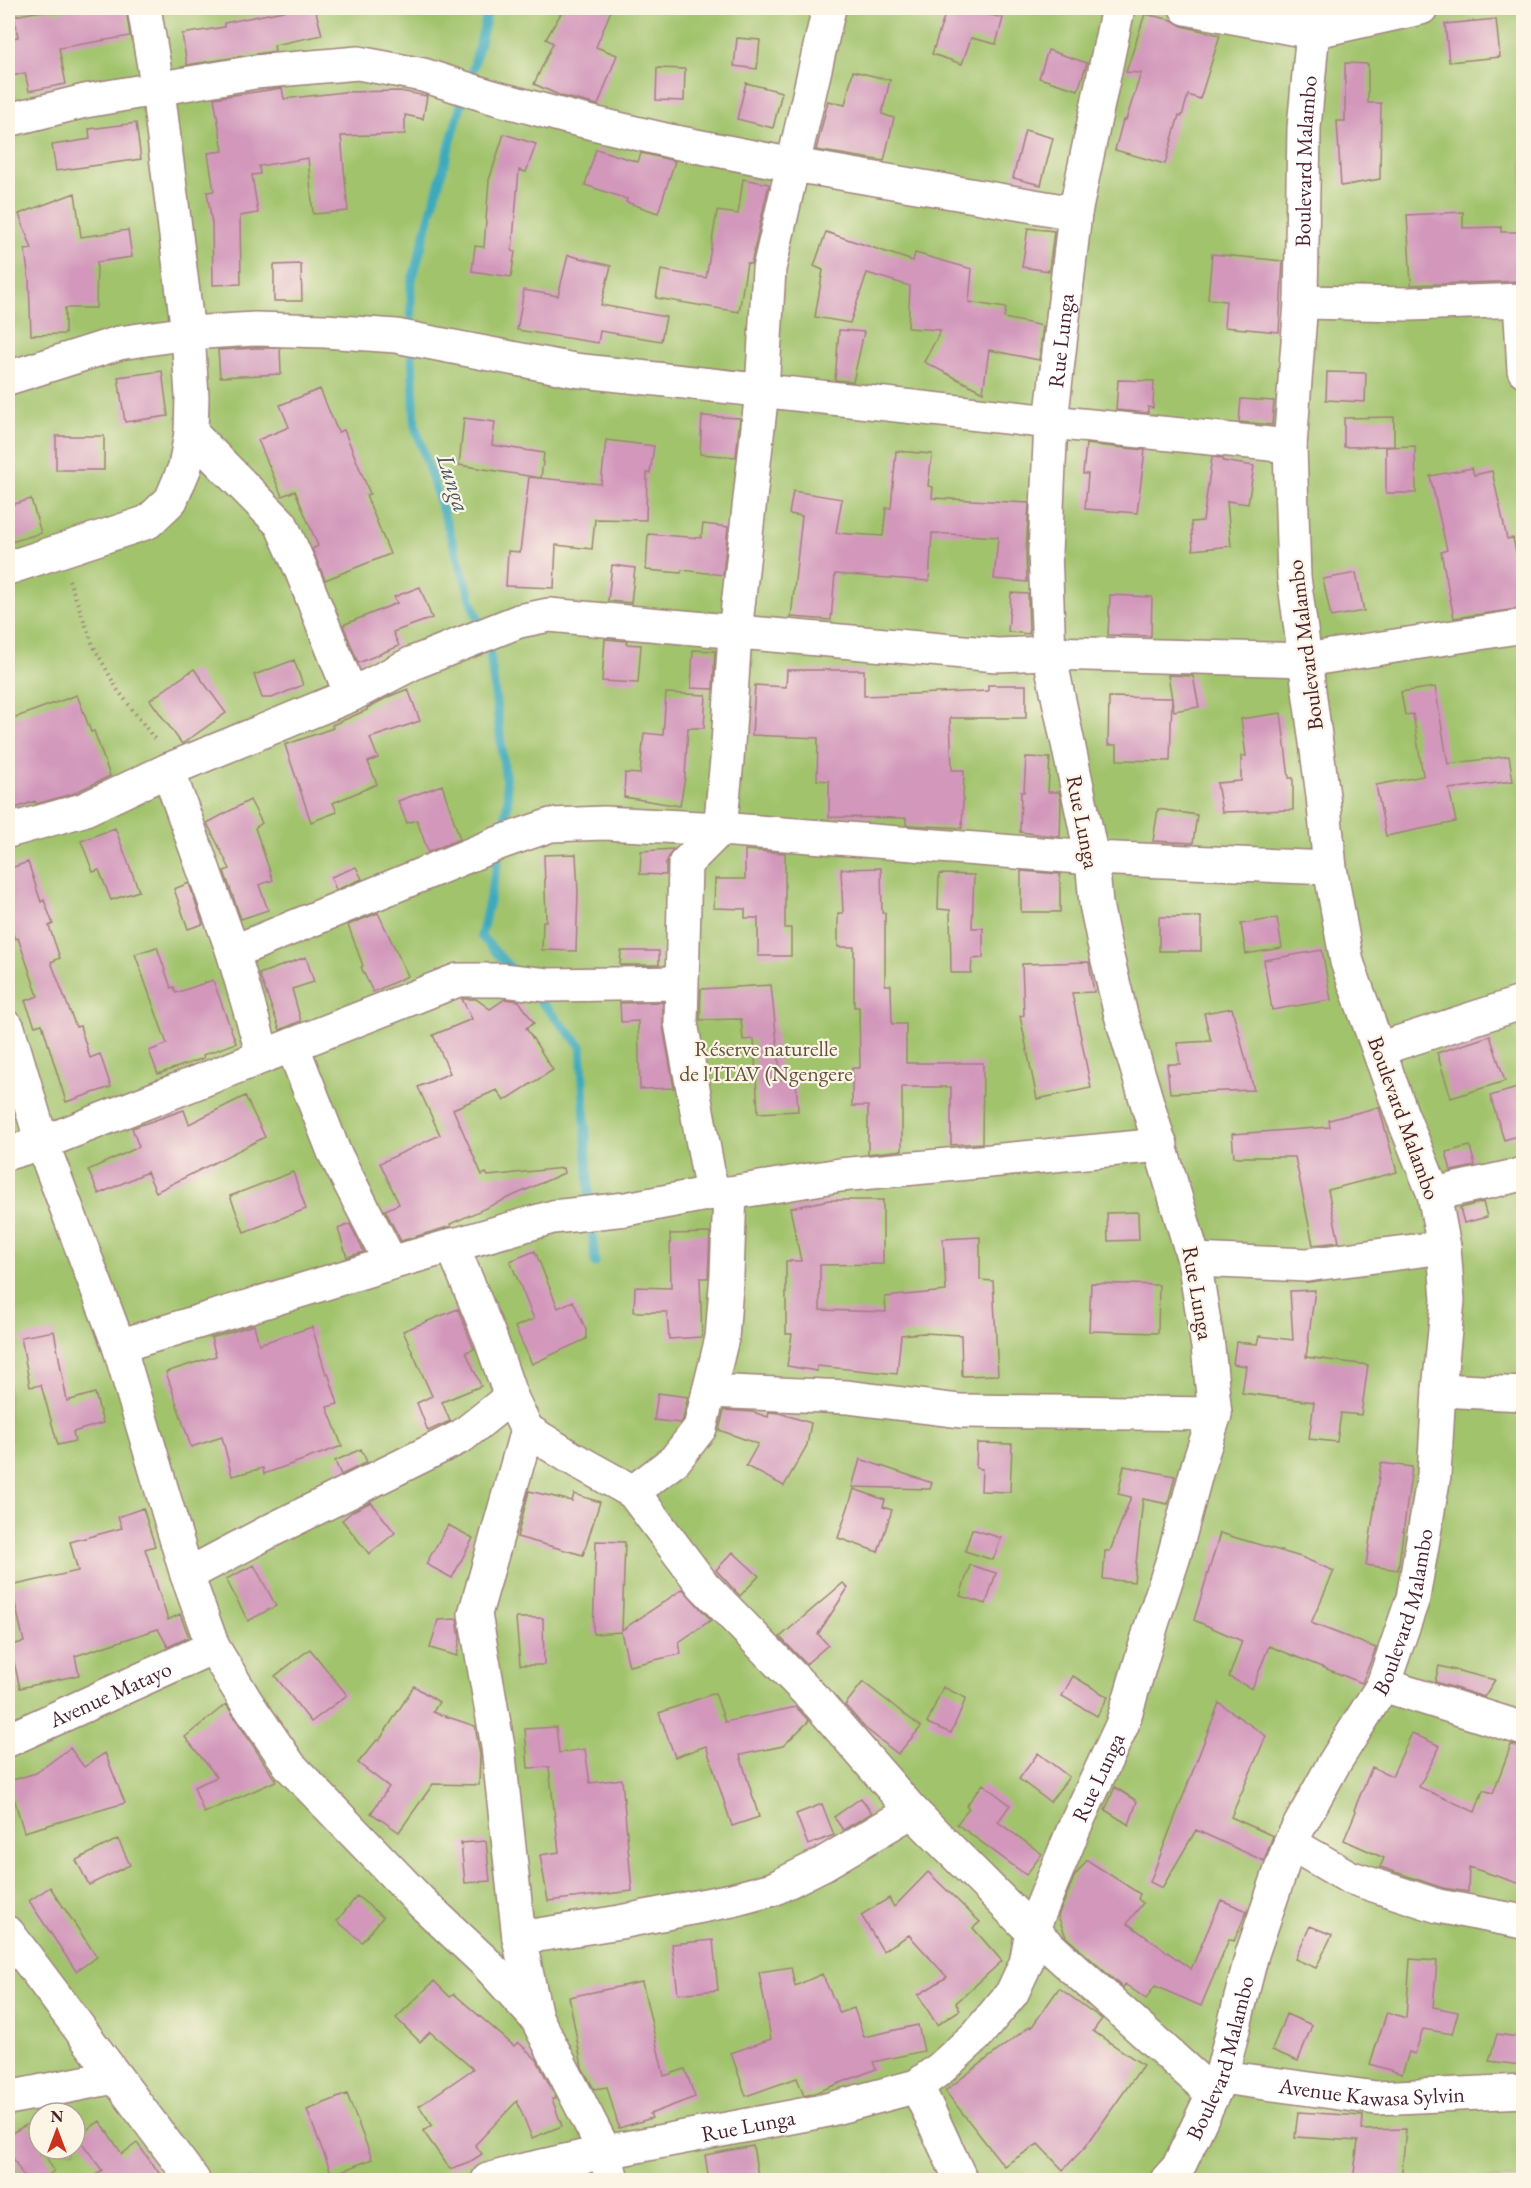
<svg xmlns="http://www.w3.org/2000/svg" width="1531" height="2188" font-family="'EB Garamond',serif">
<style>
.green{fill:#a1c36c;stroke:#76714c;stroke-width:1.5;fill-rule:evenodd}
.lines{fill:none;stroke-linecap:round;stroke-linejoin:round}
.stream{stroke:#3caabb;stroke-width:9}
.building{fill:#d297bb}
.minor-casing{stroke:#9f827a;stroke-width:36}
.path{stroke:#9f827a;stroke-width:4;stroke-dasharray:1.5 4.5;stroke-linecap:butt}
.minor{stroke:#fff;stroke-width:33}
.labels{text-anchor:middle;dominant-baseline:central;stroke-width:4.5;stroke-linejoin:round;paint-order:stroke}
.street-label{font-size:22px;fill:#4a1f2b;stroke:#fcf5e5}
.park-label{font-size:22px;fill:#64503e;stroke:#fcf5e5}
.water-label{font-size:24px;font-style:italic;fill:#445765;stroke:#fcf5e5}
</style>
<rect width="100%" height="100%" fill="#fcf5e5"/>
<filter id="ink" filterUnits="userSpaceOnUse"><feTurbulence type="fractalNoise" baseFrequency=".0167" numOctaves="2"/><feDisplacementMap in="SourceGraphic" scale="12" xChannelSelector="R" yChannelSelector="G"/><feConvolveMatrix kernelMatrix="1 2 1 2 8 2 1 2 1" color-interpolation-filters="sRGB"/></filter>
<filter id="wash" filterUnits="userSpaceOnUse"><feTurbulence type="fractalNoise" baseFrequency=".008" numOctaves="4" result="noise"/><feDisplacementMap in="SourceGraphic" scale="24" xChannelSelector="R" yChannelSelector="G"/><feGaussianBlur stdDeviation="1.35" result="paint"/><feColorMatrix in="noise" values="0 0 0 0 0 0 0 0 0 0 0 0 0 0 0 0 0 1.4 0 .05"/><feComposite in="paint" operator="in"/></filter>
<g filter="url(#wash)">
<rect width="100%" height="100%" fill="#f4e5c9"/>
<!-- green -->
<path class="green" d="M8,8H1523V2180H8ZM39,2113H75V2149H39Z"/>
<g class="lines">
<!-- stream -->
<path class="stream" d="M473,69L489,8
M411,316V284L462,101
M412,355L415,426L478,620
M490,654L508,798L504,826
M498,861L481,936L515,973
M533,993L581,1046L589,1194
M592,1227L595,1263"/>
</g>
<g id="blocks">
<!-- building -->
<path class="building" d="M84,8H126L130,36L59,48L66,84L29,91L25,73L8,77V39L18,37L14,16L51,9L52,13Z
M298,8H315L322,35L274,45L275,51L187,65L182,34L224,27V23Z
M564,8H612L596,47L617,55L598,105L561,96L534,84L553,43L546,39Z
M947,8H981L979,12L1003,18L996,44L971,38L962,64L932,54Z
M1145,14L1172,20L1182,26L1220,35L1200,99L1188,95L1182,116L1179,115L1165,164L1115,150L1123,120H1126L1141,73L1126,72Z
M1496,19L1500,57L1449,62L1445,24Z
M737,38L760,40L757,69L734,66Z
M1048,50L1087,63L1078,90L1039,78Z
M1345,63L1368,64V103H1381L1380,179L1341,186L1337,121H1345Z
M657,68L685,69L684,101L656,100Z
M853,71L890,80L882,114L894,118L884,161L816,150L828,101L845,105Z
M746,83L782,92L773,128L737,119Z
M282,88L284,99L344,92L400,91L427,96L423,119L405,115V134L341,136L348,211L313,214L308,158L259,166L260,174L252,175L258,213L240,216L241,284L213,285L212,224L207,192L214,191L208,153L223,151L214,98Z
M136,123L141,159L56,171L52,145L90,139L89,129Z
M1025,130L1053,138L1041,185L1013,178Z
M504,134L536,144L526,172L519,170L512,251L515,252L511,277L472,271L475,246L484,247L489,180Z
M596,149L638,162L641,153L675,161L658,213L626,202L627,199L585,185Z
M743,179L769,184L751,264L747,263L739,312L656,298L661,270L706,278L717,211L738,214Z
M75,193L81,237L128,230L132,257L97,262L96,308H65V334L31,335L29,280L25,250L32,249L19,214Z
M1463,212V228L1501,227V232H1524V281L1411,285L1407,215Z
M1028,228L1054,231L1049,271L1022,267Z
M826,232L913,261L915,253L972,269L969,302L1006,308L1004,318L1043,326L1039,360L989,350L983,392L924,362L941,330L908,328L910,286L867,273L850,323L815,317L823,270L814,266Z
M1212,254L1283,261L1279,332L1224,327L1226,301L1208,299Z
M568,255L611,266L601,305L666,317L661,341L600,331L598,343L517,330L524,290L558,296Z
M301,264L302,301H274V265Z
M839,330L864,332L853,382L835,380Z
M255,348H280L281,374L220,377L218,350Z
M162,371L168,416L125,422L118,377Z
M1327,372L1366,373L1365,402L1326,400Z
M1118,380L1154,381L1153,408L1148,407V413L1116,410Z
M320,389L338,432L344,430L370,494L366,495L390,554L325,580L312,549L318,546L295,491L282,496L258,440L289,427L280,405Z
M1241,399L1274,401L1272,425L1239,422Z
M702,416L740,418L736,457L700,454Z
M1394,417V446L1344,447V418Z
M464,418L495,422L492,445L544,453L541,478L459,465Z
M56,436H104V470H56Z
M606,440L654,446L650,473H647L646,520L595,519L592,549L556,545L554,588L506,586L508,551L520,552L529,477L601,484Z
M1086,444L1145,450L1137,513L1085,509L1088,474H1083Z
M1415,446L1416,493H1386V447Z
M896,451L932,454L928,486L933,487L932,498L1029,503L1026,553L1027,582L994,579L998,537L932,533L929,581L835,574L831,620L791,617L802,516L789,514L793,491L842,499L836,533L883,536L886,508H891Z
M1212,457L1223,458V461L1254,466L1248,504L1227,501L1231,546L1193,550L1191,522L1203,521Z
M1472,468L1474,475L1492,471L1507,539L1513,538L1524,590V608L1454,618L1441,552L1447,550L1430,476Z
M31,499L41,533L8,543V506Z
M703,524L728,527L723,575L682,570L681,573L646,570L648,534L701,538Z
M612,565L635,568L631,603L608,601Z
M1356,573L1364,611L1331,617L1323,579Z
M420,587L432,618L393,632L399,646L358,663L343,625L397,603L394,597Z
M1011,593L1028,594L1029,634L1008,632Z
M1110,595L1152,597L1151,636L1108,635Z
M605,639L627,641L626,644L641,645L638,683L602,681Z
M693,650L715,651L713,689L691,688Z
M294,660L303,685L272,698H262L254,675Z
M194,669L226,713L182,744L150,700Z
M787,670H864V696L988,691V685H1026V718H950L952,770H964L962,828L906,825V818L829,817V781L817,780L818,738L752,735L755,685L786,687Z
M1168,675L1193,676L1199,707L1174,711Z
M1435,687L1448,764L1509,756L1513,781L1449,789L1456,822L1386,836L1376,785L1423,776L1413,714L1405,715L1401,692Z
M408,689L420,721L370,738L378,758L368,762L377,784L333,803L337,812L311,822L285,745L333,728L332,725L367,710V708L390,696Z
M666,693L706,695L704,728H688L685,777L680,806L624,797L625,773L640,774L644,733L663,735Z
M77,695L91,732L94,731L110,776L72,794L36,804L35,801L8,811V720Z
M1109,697L1172,698L1170,761L1117,760V745H1108Z
M1281,713L1289,778H1293V810L1222,812L1217,783L1241,781V756H1246L1241,719Z
M1026,757L1050,758L1048,792H1059L1061,801L1060,837L1020,832L1021,792H1024Z
M442,785L460,839L428,852L417,820L407,823L398,801Z
M250,800L262,823L255,828L273,880L259,885L268,910L241,919L224,871L230,869L207,823Z
M1158,809L1197,815L1193,843L1153,841Z
M115,828L139,891L111,900L99,870L93,872L81,841Z
M673,849L666,863V875L640,874L641,851Z
M745,850L785,853V928H791V956H758V918H745V909L714,908L715,879H745Z
M576,854L578,893L576,951L542,950L543,921H546L544,855Z
M28,862L41,902L44,900L53,924L49,926L60,958L51,962L76,1027L80,1026L90,1058L100,1054L111,1087L66,1102L42,1024L35,1026L25,1001L38,996L18,938L15,939L8,920V869Z
M356,867L362,879L336,890L331,877Z
M881,868L882,913H885V985H891L892,1024H906V1063H983L982,1143L951,1145V1087H902V1150L868,1154V1106H852V1068H860L859,1007H854V947H838V913H843L841,869Z
M1021,871L1060,874V912H1021Z
M939,874L974,875L972,928H983V958L972,959L971,973H951L950,910L938,909Z
M189,883L203,924L188,929L174,889Z
M378,913L408,976L373,992L361,967L363,966L348,925Z
M1159,917H1201V951H1159Z
M1277,918L1282,948L1246,954L1241,924Z
M157,947L171,988L174,987L176,993L213,980L236,1043L203,1055L204,1058L158,1074L149,1051L167,1044L135,954Z
M1322,950L1331,1000L1272,1010L1264,960Z
M621,951H659V965H620Z
M306,957L314,982L292,989L301,1021L280,1030L259,974Z
M1089,962L1094,992L1072,993L1091,1088L1037,1099L1020,1016L1024,1015L1022,964Z
M771,985L781,1080L796,1079L798,1111L758,1113L754,1039L743,1040L741,1019L700,1020L701,989Z
M462,999H476L490,1009L505,999L519,1001L534,1023L526,1028L553,1070L504,1101L497,1090L453,1109L482,1175L486,1173L488,1176L563,1168L564,1173L450,1224L451,1226L401,1241L385,1210L399,1204L380,1163L440,1135L418,1087L450,1073L433,1035L472,1019Z
M663,1002V1026L674,1088L640,1089L638,1021L621,1022L620,1003Z
M1232,1008L1254,1090L1170,1093L1167,1064H1180L1177,1043L1211,1041L1204,1013Z
M1490,1036L1505,1081L1451,1098L1437,1053Z
M1524,1086V1134L1504,1140L1490,1096Z
M245,1096L265,1137L156,1192L147,1172L99,1194L88,1170L139,1147L132,1128L184,1110L189,1124Z
M1379,1107L1397,1172L1328,1190L1339,1242L1313,1245L1295,1157H1234L1232,1134L1330,1127L1329,1120Z
M1470,1146L1475,1166L1451,1171L1446,1152Z
M293,1172L306,1209L244,1232L230,1196Z
M829,1200H883V1264L820,1265V1310L886,1312L885,1297L946,1291L943,1239L980,1237V1280L993,1281L998,1375L962,1376L961,1335L923,1333L901,1335L897,1374L817,1366V1371L787,1366L792,1334H786V1261H801L790,1208Z
M1483,1202L1487,1217L1464,1223L1460,1208Z
M1138,1212L1139,1240L1108,1241L1107,1213Z
M350,1224L364,1252L347,1257L338,1229Z
M710,1233L708,1278H700L702,1337L669,1339L667,1312H634L635,1287L671,1288L670,1234Z
M535,1251L558,1308L573,1301L586,1330V1339L532,1364L515,1327L534,1319L510,1261Z
M1091,1283L1159,1285L1158,1333L1089,1331Z
M1315,1290L1306,1357L1368,1365L1361,1415L1341,1413L1337,1442L1309,1439L1314,1402L1242,1393L1246,1366L1233,1364L1236,1342L1257,1344L1259,1336L1293,1340L1290,1291Z
M458,1309L474,1349L466,1352L481,1386L442,1402L450,1421L428,1431L417,1403L432,1396L403,1331Z
M254,1325L259,1344L312,1327L326,1374L328,1373L338,1404L327,1407L342,1446L264,1474L263,1468L232,1476L222,1437L191,1447L166,1372L216,1356L211,1338Z
M54,1331L67,1401L95,1393L103,1423L73,1432L75,1441L58,1445L41,1385L30,1387L21,1337Z
M658,1393L688,1397L683,1420L680,1423L654,1420Z
M724,1410L753,1412L768,1417L769,1412L779,1413L811,1423L807,1445L784,1486L746,1466L758,1444L719,1430Z
M977,1443L1012,1444L1010,1492L981,1491L982,1469L976,1468Z
M361,1449L367,1462L341,1475L335,1461Z
M860,1459L932,1483L930,1489L852,1487Z
M1381,1463L1412,1467L1398,1570L1366,1565Z
M1124,1466L1175,1476L1168,1504L1143,1499L1134,1582L1103,1579L1105,1551H1110L1131,1497L1118,1494Z
M854,1489L885,1500L883,1507L892,1510L878,1552L838,1538Z
M529,1491L572,1501L574,1494L600,1502L583,1555L517,1537Z
M371,1502L395,1533L369,1554L342,1520L353,1511Z
M143,1508L155,1546L145,1549L168,1620L180,1614L189,1637L168,1647L158,1629L75,1656L79,1675L20,1688L10,1645L24,1642L11,1586L78,1571L70,1542L122,1528L118,1517Z
M448,1525L473,1538L452,1578L426,1564Z
M972,1529L1001,1538L993,1560L965,1551Z
M1220,1533L1301,1557L1334,1571L1311,1623L1376,1648L1362,1683L1269,1646L1252,1689L1229,1677L1242,1641L1194,1620Z
M596,1541L625,1542L622,1630L683,1589L711,1620L679,1642L681,1654L629,1666L621,1632L593,1634Z
M733,1552L759,1576L740,1596L716,1570Z
M254,1565L276,1606L248,1621L226,1579Z
M970,1565L996,1573L986,1604L960,1596Z
M843,1583L848,1588L818,1634L828,1645L806,1664L780,1637Z
M516,1618H543L544,1665H520Z
M457,1619L460,1639L457,1656L430,1648L438,1620Z
M310,1649L347,1695L311,1722L275,1676Z
M1439,1666L1495,1680L1484,1697L1435,1682Z
M1073,1676L1108,1697L1097,1716L1062,1696Z
M863,1682L921,1727L898,1754L865,1728L845,1705Z
M414,1686L439,1702L433,1712L475,1726L480,1755L479,1785L433,1784L399,1832L371,1813L389,1787L358,1763L377,1740L379,1741Z
M943,1687L966,1698L951,1733L927,1723Z
M715,1693L725,1722L796,1707L809,1721L783,1746L740,1755L759,1817L732,1826L706,1746L675,1757L659,1713Z
M1219,1703L1266,1736L1231,1817L1273,1836L1264,1861L1196,1830L1162,1888L1150,1882Z
M226,1704L276,1781L204,1813L194,1787L217,1777L185,1737Z
M556,1727L559,1753L585,1749L590,1783L622,1779L632,1891L548,1901L540,1855L559,1852L549,1767L528,1768L525,1729Z
M1412,1733L1440,1746L1419,1787L1475,1812L1483,1790L1493,1793L1511,1745L1524,1747V1885L1469,1867L1468,1892L1443,1888L1380,1867L1384,1858L1344,1840L1356,1811L1354,1810L1372,1767L1392,1776Z
M70,1748L84,1767L105,1753L125,1803L24,1832L9,1781L36,1773Z
M1038,1753L1069,1777L1050,1802L1019,1779Z
M983,1784L1010,1805L998,1822L1042,1854L1026,1875L957,1824L969,1808L966,1806Z
M1115,1787L1137,1801L1129,1825L1105,1810Z
M861,1798L872,1813L843,1830L834,1817Z
M822,1804L834,1835L808,1845L796,1814Z
M118,1839L130,1865L89,1885L76,1860Z
M486,1841L490,1881L465,1883L461,1843Z
M1087,1860L1140,1894L1138,1899L1143,1903L1127,1923L1191,1969L1221,1900L1247,1911L1234,1941L1229,1939L1201,2006L1155,1986L1146,1999L1125,1984L1123,1988L1066,1937L1058,1916L1074,1877Z
M928,1872L980,1922L973,1928L1002,1961L956,2003L960,2010L937,2025L918,1995L947,1977L909,1935L883,1951L861,1915L889,1898L894,1907Z
M50,1887L97,1957L76,1971L29,1901Z
M357,1896L383,1917L362,1942L337,1921Z
M1310,1926L1332,1935L1316,1968L1295,1959Z
M713,1940L718,1990L678,1994L672,1944Z
M1410,1959L1437,1961L1433,2007L1458,2012L1452,2034L1423,2029L1415,2054L1409,2052L1402,2074L1370,2064L1387,2012L1406,2018Z
M791,1967L795,1986L822,1974L840,2013L854,2008L864,2037L918,2025L924,2051L873,2062L876,2069L812,2094L804,2096L797,2078L746,2096L731,2053L771,2039L759,1972Z
M434,1981L450,1997L454,1994L514,2046L518,2042L537,2060L556,2098L552,2099L562,2126L532,2138L517,2101L475,2145L482,2154L471,2161L450,2169L423,2131L432,2125L419,2106L473,2069L430,2032L420,2042L396,2018Z
M642,1982L664,2076L685,2069L695,2097L650,2114L652,2118L619,2128L607,2087L594,2089L582,2067L569,1997Z
M1059,1988L1102,2019L1093,2031L1143,2065L1086,2146L1063,2170L1038,2144L1004,2166L945,2091L1030,2026L1031,2028Z
M1286,2014L1312,2025L1298,2061L1272,2050Z
M1497,2034L1524,2038L1520,2065L1489,2061Z
M347,2094L372,2159L332,2175L307,2110Z
M1298,2112L1363,2116L1362,2130L1406,2129L1401,2181H1353L1358,2141L1295,2137Z
M100,2121L122,2154L137,2143L165,2181H88L102,2170L77,2136Z
M28,2124L39,2144V2149H42L54,2171L40,2181H26L8,2149V2135Z
M753,2146L759,2181H709L705,2155Z"/>
</g>
</g>
<g filter="url(#ink)">
<use href="#blocks" fill-opacity="0" stroke="#9f827a" stroke-width="1.5"/>
<g class="lines">
<!-- minor casing -->
<g class="minor-casing">
<g id="minor">
<path d="M1186,8L1312,32L1421,8"/>
<path d="M8,120L85,101L255,72L358,63L423,75L489,96L567,117L670,141L794,165L1075,213"/>
<path d="M1520,300L1524,370"/>
<path d="M1301,302L1410,304L1524,300"/>
<path d="M8,378L119,343L188,333L255,329L325,331L396,336L574,370L1051,422L1290,446"/>
<path d="M191,433L281,524L300,567L351,695"/>
<path d="M8,568L148,522L171,500L185,467L191,433L192,397L188,333L158,90L144,8"/>
<path d="M168,770L233,952L263,1055"/>
<path d="M8,831L83,810L168,770L351,695L413,663L519,621L549,615L997,655L1049,653L1305,660L1524,626"/>
<path d="M233,952L499,843L551,825L604,823L720,829L1092,858L1330,868"/>
<path d="M8,1028L42,1143L119,1346L187,1575L213,1647L247,1703L290,1766L420,1901L485,1962L537,2019L605,2152L612,2180"/>
<path d="M292,1045L334,1152L391,1263"/>
<path d="M1379,1049L1524,1002"/>
<path d="M8,1153L42,1143L458,980H502L548,985L681,983"/>
<path d="M712,1193L681,1023L685,864L720,829L727,760L735,633L762,391L769,269L829,8"/>
<path d="M1434,1194L1524,1174"/>
<path d="M452,1245L490,1337L511,1397L527,1430L475,1614L498,1747L519,1938L536,2017"/>
<path d="M1194,1260L1307,1265L1444,1247"/>
<path d="M119,1346L391,1263L553,1217L626,1209L712,1193H730L840,1175L1161,1145"/>
<path d="M1439,1390L1524,1394"/>
<path d="M709,1391L847,1397L960,1411L1215,1414"/>
<path d="M527,1430L570,1457L633,1492L703,1585L819,1704L912,1811L1032,1931L1213,2094"/>
<path d="M633,1492L675,1460L700,1428L722,1338L727,1274L730,1193"/>
<path d="M187,1575L270,1531L462,1436L511,1397"/>
<path d="M1383,1685L1524,1729"/>
<path id="s1" d="M8,1740L213,1647"/>
<path d="M1290,1843L1349,1877L1438,1906L1524,1922"/>
<path d="M8,1933L193,2180"/>
<path d="M519,1938L620,1922L732,1900L773,1889L823,1864L912,1811"/>
<path id="s2" d="M1221,2077L1376,2098L1524,2091"/>
<path d="M917,2086L961,2180"/>
<path d="M8,2098L114,2077"/>
<path id="s3" d="M488,2180L524,2170L605,2152L823,2111L917,2086L941,2068L976,2036L1012,1993L1026,1963L1032,1931L1075,1826L1122,1725L1152,1624L1174,1556L1198,1466L1215,1414L1208,1347L1194,1260L1121,1015L1105,948L1096,904L1092,858L1049,653L1045,552L1051,422L1075,213L1118,8"/>
<path id="s4" d="M1167,2180L1178,2168L1221,2077L1252,1954L1290,1843L1333,1765L1383,1685L1413,1598L1434,1475L1439,1390L1448,1300L1444,1247L1434,1194L1402,1115L1347,962L1330,868L1323,796L1294,577L1290,446L1301,302L1304,128L1315,8"/>
</g>
</g>
<!-- path -->
<path class="path" d="M69,580L93,645L117,689L156,741"/>
<!-- minor -->
<use href="#minor" class="minor"/>
</g>
</g>
<g class="labels">
<!-- street labels -->
<g class="street-label">
<text stroke="none"><textPath href="#s4" startOffset="2097">Boulevard Malambo</textPath></text>
<text stroke="none"><textPath href="#s3" startOffset="2282">Rue Lunga</textPath></text>
<text transform="translate(1305 645) rotate(-97)">Boulevard Malambo</text>
<text transform="translate(1083 822) rotate(79)">Rue Lunga</text>
<text transform="translate(1404 1118) rotate(70)">Boulevard Malambo</text>
<text transform="translate(1198 1293) rotate(80)">Rue Lunga</text>
<text stroke="none"><textPath href="#s4" startOffset="621">Boulevard Malambo</textPath></text>
<text stroke="none"><textPath href="#s1" startOffset="112">Avenue Matayo</textPath></text>
<text stroke="none"><textPath href="#s3" startOffset="806">Rue Lunga</textPath></text>
<text stroke="none"><textPath href="#s4" startOffset="135">Boulevard Malambo</textPath></text>
<text stroke="none"><textPath href="#s2" startOffset="152">Avenue Kawasa Sylvin</textPath></text>
<text stroke="none"><textPath href="#s3" startOffset="266">Rue Lunga</textPath></text>
</g>
<!-- park labels -->
<g class="park-label">
<text x="766" y="1048">Réserve naturelle<tspan x="766" dy="25">de l'ITAV (Ngengere</tspan></text>
</g>
<!-- water labels -->
<g class="water-label">
<text transform="translate(454 483) rotate(72)">Lunga</text>
</g>
</g>
<!-- margin -->
<rect width="1531" height="2188" fill="none" stroke="#fcf5e5" stroke-width="30"/>
<!-- north arrow -->
<g transform="translate(57 2131)"><circle r="28" fill="#fcf5e5" stroke="#b59f9b" stroke-width="1.5"/>
<path d="M0-4.5L10 22L0 15L-10 22Z" fill="#c8321e"/>
<text y="-9" font-size="16" font-weight="bold" text-anchor="middle" fill="#4a1f2b">N</text>
</g>
</svg>
